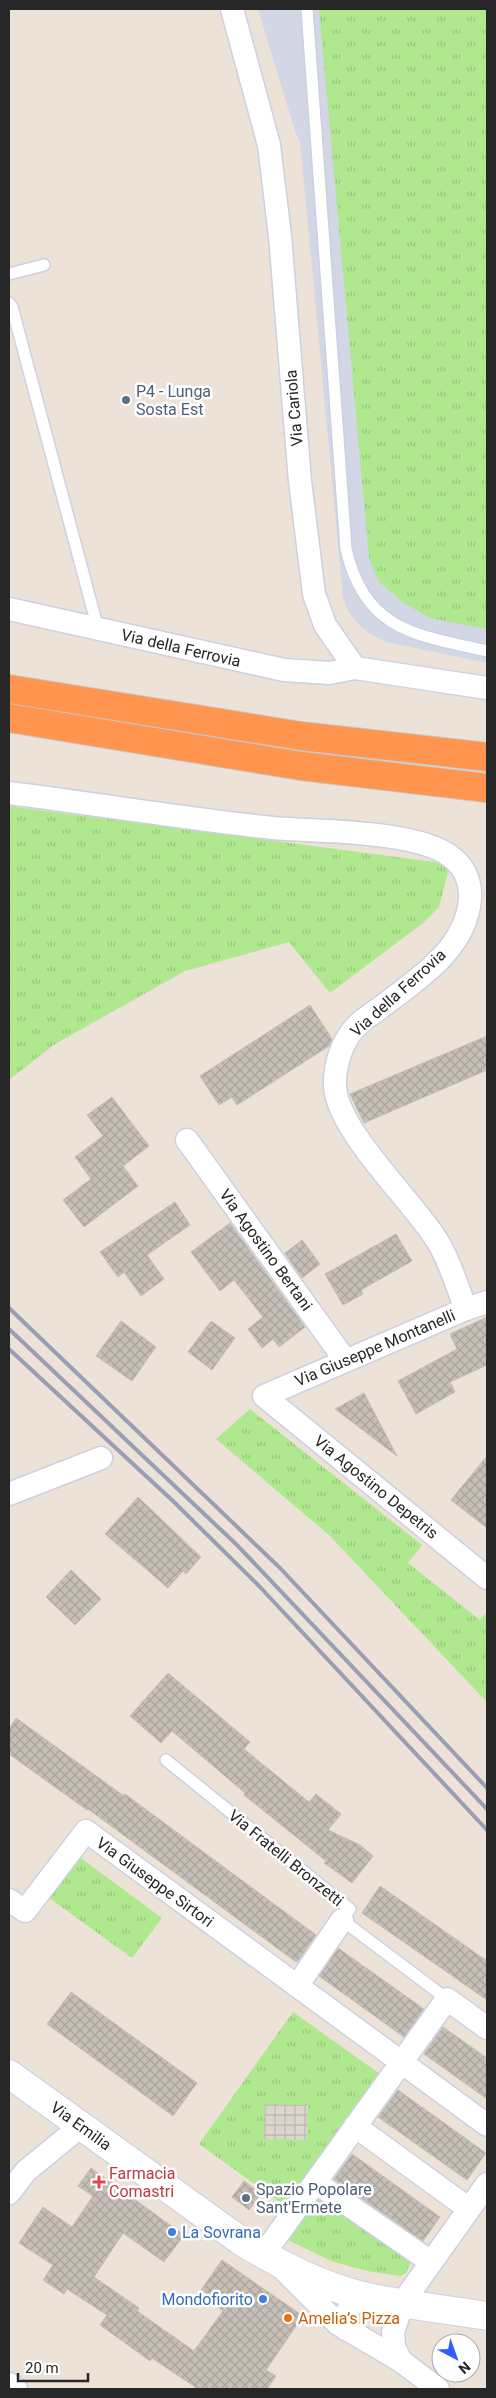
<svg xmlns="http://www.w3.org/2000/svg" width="496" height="2398" font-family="Roboto,sans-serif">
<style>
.airport{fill:#d3d6e4}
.grass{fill:url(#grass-tufts)}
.plaza{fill:url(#plaza-grid)}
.building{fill:url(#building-cross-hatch);stroke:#c7beb1}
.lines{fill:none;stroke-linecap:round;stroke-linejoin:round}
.lane-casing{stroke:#ccd1e2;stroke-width:14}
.street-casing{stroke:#ccd1e2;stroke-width:25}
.secondary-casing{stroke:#ccd1e2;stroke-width:30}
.highway-casing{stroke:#c7c7c7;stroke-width:30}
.lane{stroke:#fff;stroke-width:11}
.street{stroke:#fff;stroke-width:22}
.secondary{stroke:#fff;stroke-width:28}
.highway{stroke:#ff954f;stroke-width:28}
.rail{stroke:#9a9eb4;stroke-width:4}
.service-dot{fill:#5c6f8a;stroke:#fff;stroke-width:2}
.health-dot{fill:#e0444e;stroke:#fff;stroke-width:2}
.shop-dot{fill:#3f7fe0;stroke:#fff;stroke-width:2}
.food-dot{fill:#e8710a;stroke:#fff;stroke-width:2}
.labels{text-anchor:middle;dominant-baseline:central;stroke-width:5;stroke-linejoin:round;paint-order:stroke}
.service-label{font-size:16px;fill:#4e5e75;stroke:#fff;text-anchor:start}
.street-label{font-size:16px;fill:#272727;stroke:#fff}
.health-label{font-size:16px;fill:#be3a42;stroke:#fff;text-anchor:start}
.shop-label{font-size:16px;fill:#366cbe;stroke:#fff;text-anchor:start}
.food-label{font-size:16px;fill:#c56008;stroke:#fff;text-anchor:start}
</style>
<defs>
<pattern id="grass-tufts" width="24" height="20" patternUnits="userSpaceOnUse" patternTransform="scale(1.25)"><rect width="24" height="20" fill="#afe88e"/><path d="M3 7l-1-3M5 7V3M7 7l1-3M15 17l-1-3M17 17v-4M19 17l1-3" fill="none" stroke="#97c77a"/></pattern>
<pattern id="plaza-grid" width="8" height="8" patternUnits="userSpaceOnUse" patternTransform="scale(1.25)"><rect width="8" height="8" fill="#dbd6ce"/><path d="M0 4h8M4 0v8" fill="none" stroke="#bcb8b1"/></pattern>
<pattern id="building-cross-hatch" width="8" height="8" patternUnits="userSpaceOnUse" patternTransform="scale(1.25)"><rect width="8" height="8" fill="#c6bfb7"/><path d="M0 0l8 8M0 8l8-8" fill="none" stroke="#aaa49d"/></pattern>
</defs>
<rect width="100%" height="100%" fill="#ece2d7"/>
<!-- airport -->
<path class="airport" d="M258,9H487V663L387,642L372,635L360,626L348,611L343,597L300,140L296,134Z"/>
<!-- grass -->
<path class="grass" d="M319,9H487V629L430,618L404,603L379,582L369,558Z
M9,806L450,864L439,907L423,923L330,993L289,942L185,971L55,1044L9,1080Z
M250,1409L422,1545L408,1563L480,1620L487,1612V1702L329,1535L216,1439Z
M78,1856L162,1918L132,1958L48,1897Z
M293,2012L380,2074L285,2206L199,2144Z
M316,2196L412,2259L406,2273L400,2276L367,2271L331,2261L286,2239Z"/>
<!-- plaza -->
<path class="plaza" d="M265,2104L308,2105L307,2140L264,2139Z"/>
<!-- building -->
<path class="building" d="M310,1005L332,1039L329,1046L237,1105L232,1097L219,1105L200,1076Z
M487,1036V1070L364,1123L350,1094Z
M112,1097L149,1146L123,1166L138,1186L84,1227L63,1200L91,1179L75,1157L103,1136L87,1115Z
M175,1202L190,1225L147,1255L164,1279L141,1296L124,1272L118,1277L100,1252Z
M230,1223L305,1327L279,1347L273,1339L262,1348L248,1329L263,1317L234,1280L220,1291L191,1252Z
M396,1234L412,1261L361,1290L363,1294L343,1305L325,1274Z
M302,1240L320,1264L302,1278L285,1253Z
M487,1317V1365L450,1382L455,1392L416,1414L398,1381L457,1349L450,1334Z
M121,1321L156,1347L132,1381L96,1356Z
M211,1321L235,1338L212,1370L188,1352Z
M364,1393L397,1456L335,1409Z
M487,1456V1528L451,1500Z
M138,1497L201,1557L186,1574L183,1571L168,1588L105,1534Z
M71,1570L101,1599L75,1625L46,1597Z
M168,1673L250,1742L244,1749L309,1802L316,1794L341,1814L328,1830L360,1845L373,1856L352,1883L324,1863L326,1861L244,1795L245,1793L172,1731L161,1743L130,1716Z
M16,1718L124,1796L125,1794L316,1935L298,1961L296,1962L88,1809L87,1810L9,1754V1729Z
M380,1886L487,1961V2000L362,1913Z
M338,1948L424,2009L404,2037L319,1976Z
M71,1992L197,2083L173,2116L47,2024Z
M443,2027L487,2058V2099L424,2054Z
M398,2090L486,2153L467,2180L378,2117Z
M352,2154L440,2217L423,2241L334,2179Z
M91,2168L184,2235L164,2262L123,2233L94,2277L139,2308L137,2311L194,2351L223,2311L214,2304L217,2300L201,2290L222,2260L303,2316L266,2370L276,2376L267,2389H198L152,2358L150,2361L100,2325L107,2315L67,2289L64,2294L43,2280L53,2265L19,2243L43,2207L72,2227L93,2196L78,2186Z
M244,2181L261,2194L249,2210L232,2197Z"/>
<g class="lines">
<!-- lane casing -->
<g class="lane-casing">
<path id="lane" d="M307,9L346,549C365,631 416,635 487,651
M9,274L44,265
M9,303L12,307L98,629
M166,1760L350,1909L342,1920L447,1999"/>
</g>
<!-- street casing -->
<g class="street-casing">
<path id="street" d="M232,9L269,145L280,236L300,481L314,594L325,625L355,668
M9,609L284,670L329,673L355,668L487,688
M9,793C97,804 185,819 273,828C317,832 416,830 450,856C465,867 471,881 470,899C466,950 416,980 380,1008C369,1016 357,1023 350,1034C340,1048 334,1069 335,1087C338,1130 409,1198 434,1236C448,1255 457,1287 466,1309
M187,1140L345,1360
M487,1302L466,1309L264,1396L487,1578
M9,1494L101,1458
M9,1900L25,1911L86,1831L487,2125
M297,1986L342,1920
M355,2126L469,2209
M315,2182L431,2262
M9,2193L26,2171L81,2126
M263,2255L447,1999L487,2028
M280,2266L338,2324L401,2361L438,2389
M345,2329L347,2312L359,2294
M401,2361L394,2347L393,2332L403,2302L487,2184
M9,2384L16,2389"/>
</g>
<!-- secondary casing -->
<g class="secondary-casing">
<path id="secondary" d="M9,2074L241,2241C278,2264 317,2284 359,2295C401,2305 445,2309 487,2316"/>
</g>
<!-- highway casing -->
<g class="highway-casing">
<path id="highway" d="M9,689L301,736L487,757
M9,718L301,766L487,788"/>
</g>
<!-- lane -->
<use href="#lane" class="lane"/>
<!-- street -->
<use href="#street" class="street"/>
<!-- secondary -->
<use href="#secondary" class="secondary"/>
<!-- highway -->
<use href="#highway" class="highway"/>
<!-- rail -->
<path class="rail" d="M9,1308L280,1568L487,1788
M9,1329L238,1546L487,1809
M9,1349L173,1501L260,1587L487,1830"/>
</g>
<!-- markers -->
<g class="service-dot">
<circle cx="126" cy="400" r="5"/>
<circle cx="246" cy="2198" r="5"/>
</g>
<path class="health-dot" d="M96.5 2174.5h5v5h5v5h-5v5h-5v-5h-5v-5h5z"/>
<g class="shop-dot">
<circle cx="172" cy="2232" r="5"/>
<circle cx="263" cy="2299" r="5"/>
</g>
<circle class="food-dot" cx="288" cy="2318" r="5"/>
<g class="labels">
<!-- service labels -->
<g class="service-label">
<text x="136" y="391">P4 - Lunga<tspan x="136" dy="18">Sosta Est</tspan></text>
<text x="256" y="2189">Spazio Popolare<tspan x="256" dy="18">Sant'Ermete</tspan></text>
</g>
<!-- street labels -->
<g class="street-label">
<text transform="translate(294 408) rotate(-95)">Via Cariola</text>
<text transform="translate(181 648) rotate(13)">Via della Ferrovia</text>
<text transform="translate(398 993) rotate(-42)">Via della Ferrovia</text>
<text transform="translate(266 1250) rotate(54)">Via Agostino Bertani</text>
<text transform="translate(375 1348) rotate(-23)">Via Giuseppe Montanelli</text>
<text transform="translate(376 1487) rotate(39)">Via Agostino Depetris</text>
<text transform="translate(286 1858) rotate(39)">Via Fratelli Bronzetti</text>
<text transform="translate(155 1882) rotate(36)">Via Giuseppe Sirtori</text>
<text transform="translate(81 2126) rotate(36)">Via Emilia</text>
</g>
<!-- health labels -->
<g class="health-label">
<text x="109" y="2173">Farmacia<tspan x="109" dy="18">Comastri</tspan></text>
</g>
<!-- shop labels -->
<g class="shop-label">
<text x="182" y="2232">La Sovrana</text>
<text x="253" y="2299" text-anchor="end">Mondofiorito</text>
</g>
<!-- food labels -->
<g class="food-label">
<text x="298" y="2318">Amelia’s Pizza</text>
</g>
</g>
<!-- border -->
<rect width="496" height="2398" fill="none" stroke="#272727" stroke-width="20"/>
<!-- north arrow -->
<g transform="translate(456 2358) rotate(139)"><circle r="24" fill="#ffffff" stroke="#a9a9a9"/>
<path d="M0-4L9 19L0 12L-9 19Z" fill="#315eff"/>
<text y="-8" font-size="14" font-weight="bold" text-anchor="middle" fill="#272727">N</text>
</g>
<!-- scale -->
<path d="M18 2373v8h70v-8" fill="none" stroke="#272727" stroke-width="2.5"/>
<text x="25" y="2373" font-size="15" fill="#272727" stroke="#ffffff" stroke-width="4" paint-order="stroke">20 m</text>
</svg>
